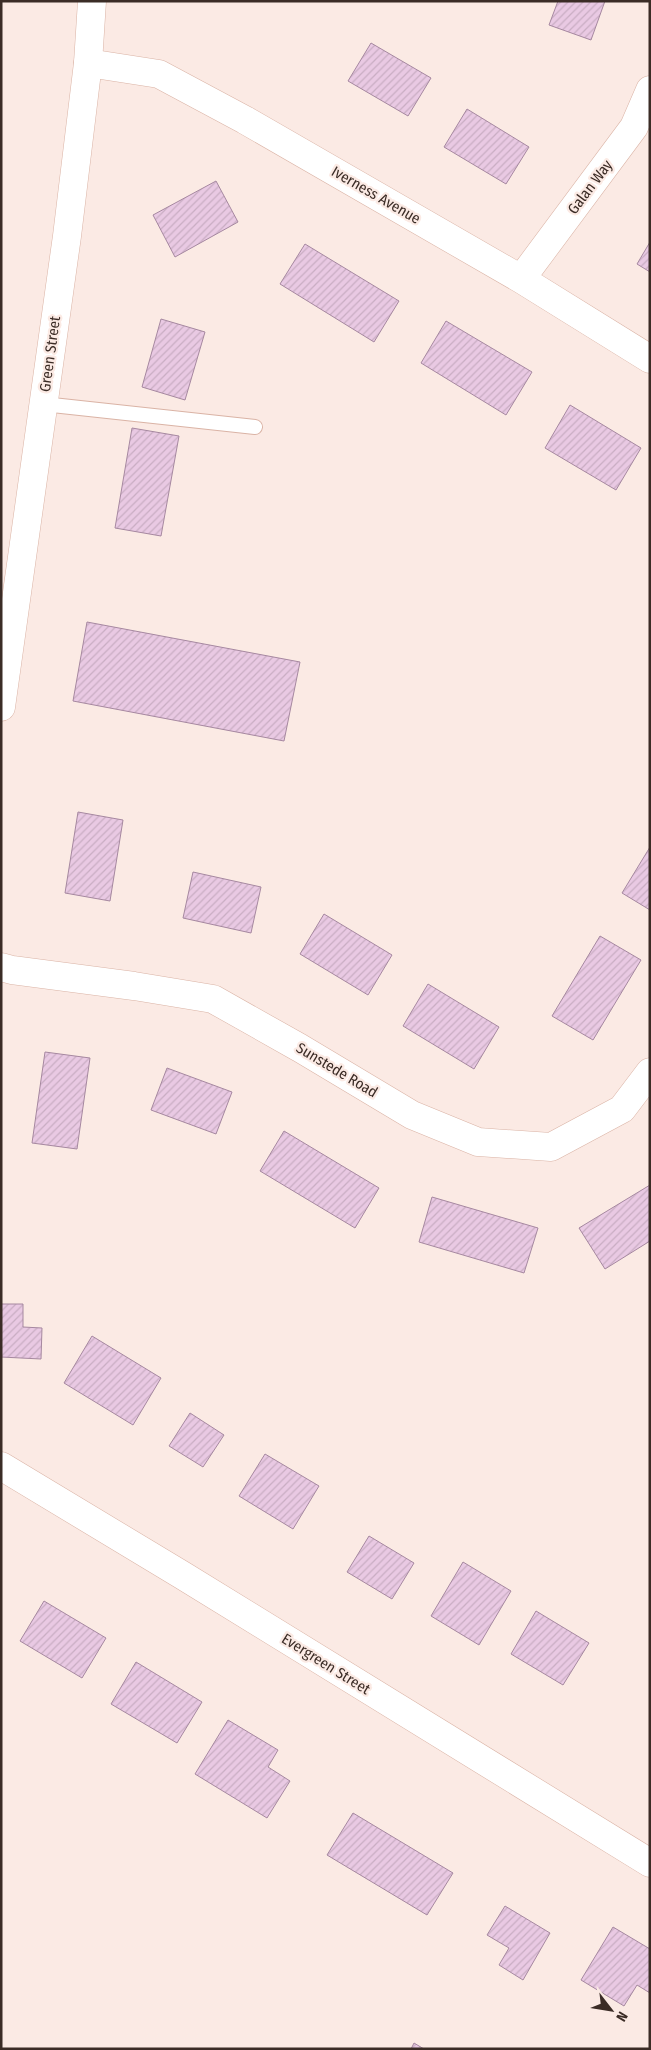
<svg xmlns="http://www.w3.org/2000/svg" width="651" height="2050" font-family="'Fira Sans Condensed',sans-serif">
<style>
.building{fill:url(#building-hatch);stroke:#a688a0}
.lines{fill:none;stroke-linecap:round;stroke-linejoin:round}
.service-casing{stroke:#dab3a5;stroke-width:16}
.minor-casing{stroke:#dab3a5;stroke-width:29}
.tertiary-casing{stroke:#dab3a5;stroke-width:29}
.service{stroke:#fff;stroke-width:14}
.minor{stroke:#fff;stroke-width:28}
.tertiary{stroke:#fff;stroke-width:28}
.labels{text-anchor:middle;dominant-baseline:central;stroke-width:4.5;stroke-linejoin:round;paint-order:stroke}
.street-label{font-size:15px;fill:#3b2c26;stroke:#fbeae4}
</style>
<defs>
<pattern id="building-hatch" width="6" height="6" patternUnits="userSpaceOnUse" patternTransform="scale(1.25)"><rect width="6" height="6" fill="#e9c9e3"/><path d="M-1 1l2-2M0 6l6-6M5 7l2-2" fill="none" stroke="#c9adc3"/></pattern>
</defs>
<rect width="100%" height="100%" fill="#fbeae4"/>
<!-- building -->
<path class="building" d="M558,1H605L591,40L549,25Z
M371,43L431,78L408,116L348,81Z
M467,109L529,147L506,184L444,147Z
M216,181L238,222L175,257L153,215Z
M650,242V272L637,264Z
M305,244L399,301L374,342L280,284Z
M161,319L205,332L185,400L142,387Z
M446,321L532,372L506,415L421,363Z
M570,405L641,448L616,490L545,448Z
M132,428L179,436L161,536L115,528Z
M87,622L300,662L284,741L73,701Z
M78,812L123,820L110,901L65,893Z
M650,847V910L622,893Z
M193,872L261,887L251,933L183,918Z
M324,914L392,955L368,995L300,954Z
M600,936L641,960L593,1040L552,1016Z
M428,984L499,1027L474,1069L403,1026Z
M45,1052L90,1058L77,1149L32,1143Z
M167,1068L232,1092L216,1134L151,1110Z
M284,1131L379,1188L355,1228L260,1171Z
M650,1185V1241L605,1269L579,1228Z
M432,1197L538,1228L524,1273L419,1242Z
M1,1304H23V1327L42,1328L41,1359L1,1357Z
M92,1336L161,1378L133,1425L64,1383Z
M190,1413L224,1435L203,1467L169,1446Z
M265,1454L319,1486L293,1529L239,1496Z
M369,1536L414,1563L392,1599L347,1572Z
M463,1562L511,1591L479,1645L431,1616Z
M44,1601L106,1638L82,1678L20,1641Z
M536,1611L589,1643L563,1685L511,1654Z
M136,1662L202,1702L177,1743L111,1704Z
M228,1720L278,1750L268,1767L290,1781L267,1818L195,1774Z
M353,1813L453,1873L427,1915L327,1855Z
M505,1906L550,1933L523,1980L499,1965L509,1948L487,1935Z
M613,1927L650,1949V1993L637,1985L624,2006L581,1980Z
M414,2043L424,2049H411Z"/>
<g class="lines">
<!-- service casing -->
<g class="service-casing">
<path id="service" d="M43,404L255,427"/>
</g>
<!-- minor casing -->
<g class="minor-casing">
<path id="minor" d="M88,63L159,74L245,120L521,279L650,359
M521,279L634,127L650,90
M1,967L12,970L134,986L213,999L300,1048L412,1115L478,1142L551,1147L622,1109L650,1072
M1,1466L182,1575L650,1863"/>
</g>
<!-- tertiary casing -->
<g class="tertiary-casing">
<path id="tertiary" d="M1,707L67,236L88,63L92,1"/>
</g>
<!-- service -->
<use href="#service" class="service"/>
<!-- minor -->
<use href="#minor" class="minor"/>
<!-- tertiary -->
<use href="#tertiary" class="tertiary"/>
</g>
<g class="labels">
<!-- street labels -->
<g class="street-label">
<text transform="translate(590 187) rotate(-53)">Galan Way</text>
<text transform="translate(376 195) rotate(30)">Iverness Avenue</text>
<text transform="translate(50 354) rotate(-82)">Green Street</text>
<text transform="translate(337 1070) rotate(31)">Sunstede Road</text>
<text transform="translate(326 1664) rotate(32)">Evergreen Street</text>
</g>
</g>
<!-- border -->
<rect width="651" height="2050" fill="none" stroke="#3b2c26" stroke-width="5"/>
<!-- north arrow -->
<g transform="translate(611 2010) rotate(121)" stroke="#fbeae4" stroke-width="4" paint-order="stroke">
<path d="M0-4L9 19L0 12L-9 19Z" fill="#3b2c26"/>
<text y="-8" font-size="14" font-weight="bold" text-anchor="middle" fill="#3b2c26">N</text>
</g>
</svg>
